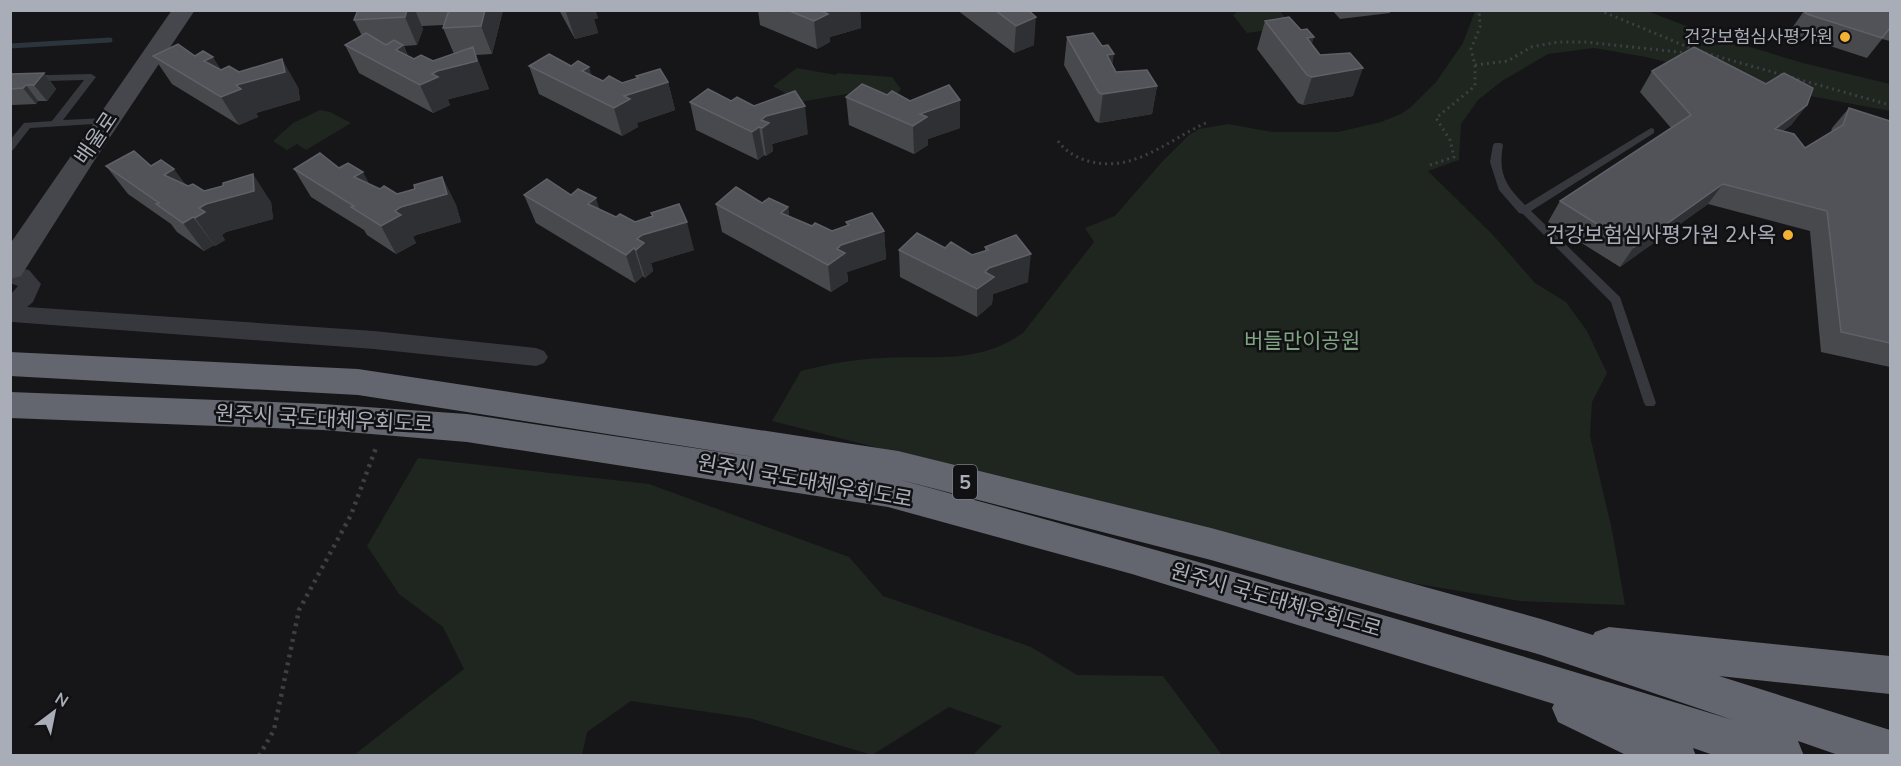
<svg xmlns="http://www.w3.org/2000/svg" width="1901" height="766" font-family="'Nunito Sans','Noto Sans KR',sans-serif">
<style>
.green{fill:#1e261f}
.lines{fill:none;stroke-linecap:round;stroke-linejoin:round}
.stream{stroke:#2c353c;stroke-width:5}
.path-far1{stroke:#3d3f44;stroke-width:3;stroke-dasharray:2 4;stroke-linecap:butt}
.path{stroke:#3d3f44;stroke-width:4.5;stroke-dasharray:3 5;stroke-linecap:butt}
.lane{fill:#37383d;fill-rule:evenodd}
.street{fill:#37383d;fill-rule:evenodd}
.secondary{fill:#45474d;fill-rule:evenodd}
.highway{fill:#63666e;fill-rule:evenodd}
.wall{fill:#47494d;fill-rule:evenodd}
.shaded-wall{fill:#2f3033}
.building{fill:#525359;stroke:#5f6168;stroke-width:1.5}
.poi-dot{fill:#f2b134;stroke:#111113;stroke-width:2}
.labels{text-anchor:middle;dominant-baseline:central;stroke-width:5;stroke-linejoin:round;paint-order:stroke}
.far-poi-label{font-size:18px;fill:#a8adb8;stroke:#111113;text-anchor:end}
.shield{fill:#111113;stroke:#7b7e86;stroke-width:1.5}
.shield-label{font-size:20px;font-weight:bold;fill:#a8adb8}
.street-label{font-size:21px;fill:#a8adb8;stroke:#111113}
.poi-label{font-size:21px;fill:#a8adb8;stroke:#111113;text-anchor:end}
.park-label{font-size:21px;fill:#7fa381;stroke:#111113}
</style>
<rect width="100%" height="100%" fill="#161618"/>
<!-- green -->
<path class="green" d="M1239,11H1280L1290,23V27L1247,33L1233,15Z
M1475,11H1647L1710,35L1803,63L1890,84V111L1773,89L1646,57L1594,48L1548,54L1502,81L1478,100L1461,124L1459,160L1428,171L1493,235L1535,283L1566,302L1587,331L1607,373L1592,402L1590,436L1612,530L1625,605L1520,601L1417,584L772,421L801,371C828,364 855,359 884,358C936,355 977,365 1023,333L1094,242L1085,228L1115,216L1161,163L1189,135L1199,129L1228,124L1272,132H1338L1381,122L1401,114L1411,107L1436,82L1463,43Z
M797,68L836,75L837,73L892,77L901,89L899,92L892,95L847,94L800,102L773,86Z
M320,110L330,112L351,123L306,150L297,144L287,150L273,141L293,123Z
M418,458L649,484L849,557L883,596L1031,647L1077,675L1163,676L1222,755H973L1002,726L949,707L872,755L749,718L631,701L587,732L582,755H354L464,669L443,627L399,594L367,546Z"/>
<g class="lines">
<!-- stream -->
<path class="stream" d="M10,46L110,40"/>
<!-- path-far1 -->
<path class="path-far1" d="M1599,10L1695,50
M1705,53L1890,105
M1475,65L1508,61L1531,47L1558,42H1585L1688,53
M1058,141C1065,151 1077,158 1088,161C1134,174 1169,139 1208,122
M1430,165L1454,157L1450,140L1436,118L1475,86V65L1471,49L1480,27L1479,10"/>
<!-- path -->
<path class="path" d="M259,756L274,730L299,610L351,515L377,445"/>
<!-- lane -->
<path class="lane" d="M91,74L96,77L63,120L107,118L110,119V123L30,128L13,150L10,151V140L24,123L52,121L84,80L10,82V76Z
M1651,128L1654,129V133L1531,211L1620,297L1656,403L1654,406H1646L1644,403L1611,302L1523,214L1519,213L1499,190L1490,162L1493,145L1495,143H1501L1503,145C1498,173 1505,185 1525,205Z"/>
<!-- street -->
<path class="street" d="M10,267L29,270L41,284L33,302L27,307L374,331L536,348L544,351L548,357L544,363L536,366L374,349L12,322L10,295L18,286L10,283Z"/>
<!-- secondary -->
<path class="secondary" d="M172,10H195L94,161L21,276L10,279V244Z"/>
<!-- highway -->
<path class="highway" d="M10,352L358,369L898,451L1211,528L1541,619L1593,635L1595,632L1609,627L1890,656V694L1719,676L1890,730V756H1841L1798,741L1804,756H1716L1693,748L1696,756H1628L1558,722L1552,708L1554,704L1132,574L888,507L467,442L323,430L10,418V392L323,404L467,414L768,459L358,395L10,376ZM897,479L1211,560L1541,655L1733,720C1456,635 1177,554 897,479Z"/>
</g>
<!-- wall -->
<path class="wall" d="M358,10H503L492,54L476,55L489,89L449,99L448,100L450,105L433,113L359,73L345,45L362,36L354,20ZM444,25L443,28L454,54L433,61L414,59L408,56L404,46L417,45L423,29L422,26Z
M559,10H595L598,18L594,19L598,33L575,39Z
M758,10H860L861,28L830,37V42L817,49L760,25Z
M957,10H1028L1034,45L1014,53Z
M1332,10H1391L1390,13L1340,19Z
M1890,10V41L1882,39L1867,58L1793,34L1790,31L1804,11Z
M1265,21L1312,44L1353,96L1303,105L1298,103L1257,49Z
M1067,37L1112,65L1116,72L1157,86L1152,114L1099,123L1095,121L1064,65Z
M153,56L221,70L239,72L298,87L300,100L256,113L258,117L239,125L172,84Z
M529,66H571L603,81L622,83L637,79L636,76L668,82L675,110L637,123L638,127L622,136L539,94Z
M1652,71L1807,105L1791,125L1783,131L1805,148L1831,132L1832,128L1849,108L1890,121V367L1821,352L1810,231L1708,204L1620,267L1548,222L1560,201L1671,128L1640,92Z
M44,73L56,89L47,101H38L36,104L12,105L10,107V74Z
M887,95L960,128L928,139V145L914,154L849,125L846,97Z
M731,101L754,106L808,134L772,144L773,151L766,156L764,155L758,160L696,130L690,102Z
M106,166H151L186,186L204,191L271,202L273,219L226,232L222,235L225,240L215,246L214,245L204,251L177,232L171,224L128,194Z
M339,168L370,185L380,189L397,194L415,189L442,177L456,205L461,222L416,235L413,237L416,243L396,254L367,235L364,230L311,197L294,169Z
M524,195L599,210L616,217L635,222L652,217L651,213L694,250L651,263L653,271L645,278L643,276L635,283L536,223Z
M762,203L788,207L789,217L812,226L832,231L847,226L846,222L884,231L886,259L847,272L848,281L831,292L722,232L716,204Z
M985,247L1028,282L993,294L992,304L977,317L900,277L899,250L945,248L972,255L985,251Z"/>
<!-- shaded-wall -->
<path class="shaded-wall" d="M407,10H415L423,29L417,45L405,17Z
M485,10H503L492,54L481,26Z
M571,10H595L598,18L594,19L598,33L575,39L566,12Z
M824,10H860L861,28L830,37V42L817,49L814,21L821,11Z
M1036,17L1034,45L1014,53L1016,26Z
M1314,37L1306,65L1299,66L1307,38Z
M403,45L416,73L396,50Z
M473,47L489,89L449,99L448,100L450,105L433,113L420,85L432,74Z
M1114,54L1110,82L1107,55Z
M213,57L230,84L204,61Z
M282,59L298,87L300,100L256,113L258,117L239,125L221,97L236,85Z
M589,67L598,95L582,71Z
M1363,68L1353,96L1303,105L1312,77Z
M44,73L56,89L47,101L34,85Z
M668,82L675,110L637,123L638,127L622,136L614,108L624,96Z
M26,85L38,101L36,104L23,88Z
M1157,86L1152,114L1099,123L1103,94Z
M960,100V128L928,139V145L914,154L913,126L920,114Z
M1807,105L1791,125L1760,149L1775,129Z
M805,106L808,134L772,144L773,151L766,156L761,120L766,116Z
M759,127L764,155L758,160L752,132Z
M174,169L195,197L164,175Z
M363,172L378,200L354,177Z
M253,174L271,202L273,219L226,232L222,235L225,240L215,246L195,218L199,208Z
M442,177L456,205L461,222L416,235L413,237L416,243L396,254L381,226L395,211Z
M1723,184L1708,204L1620,267L1634,247Z
M596,198L605,226L588,204Z
M788,207L792,235L781,213Z
M193,217L214,245L204,251L183,223Z
M687,222L694,250L651,263L653,271L645,278L636,250L637,239L642,235Z
M884,231L886,259L847,272L848,281L831,292L828,265L837,249L841,245Z
M634,248L643,276L635,283L626,255Z
M1031,254L1028,282L993,294L992,304L977,317V289L985,272L989,268Z"/>
<!-- building -->
<path class="building" d="M358,10H407L405,17L354,20Z
M449,10H485L481,26L443,28Z
M787,10H824L821,11L828,14L814,21Z
M995,10H1028L1036,17L1016,26Z
M1805,10H1890V28L1882,38L1807,14L1804,11Z
M1289,17L1301,30L1307,29L1314,37L1307,38L1320,55L1350,53L1363,68L1312,77L1307,75L1265,21Z
M366,33L386,45L394,40L403,45L396,50L414,59L421,55L433,61L473,47L477,61L437,71L432,74L438,77L420,85L345,45Z
M1093,33L1102,46L1108,45L1114,54L1107,55L1116,72L1147,70L1157,86L1103,94L1099,93L1067,37Z
M178,44L195,56L203,51L213,57L204,61L221,70L229,66L239,72L282,59L285,72L236,85L241,89L221,97L153,56Z
M1694,47L1766,84L1784,73L1813,88L1807,105L1775,129L1794,134L1805,148L1843,125L1849,108L1890,121V343L1841,332L1827,211L1723,184L1634,247L1560,201L1691,115L1652,71Z
M549,54L571,66L578,61L589,67L582,71L603,81L609,76L622,83L638,78L636,76L660,69L668,82L624,96L630,99L614,108L529,66Z
M44,73L34,85H26L23,88L10,89V74Z
M862,84L887,95L892,91L910,101L949,85L960,100L920,114L927,117L913,126L846,97Z
M708,89L731,101L737,97L754,106L795,91L805,106L766,116L761,120L769,123L762,128L759,127L752,132L690,102Z
M134,151L151,166L161,160L174,169L164,175L188,186L193,184L204,191L223,186V183L253,174L254,191L206,204L199,208L205,212L195,218L193,217L183,223L156,204L159,203L106,166Z
M320,153L339,168L348,163L363,172L354,177L380,189L384,186L397,194L415,189L414,185L442,177L447,194L401,207L395,211L401,215L381,226L351,207L354,206L294,169Z
M547,179L571,195L578,189L596,198L588,204L616,217L620,214L635,222L653,216L651,213L679,204L687,222L642,235L637,239L644,243L636,250L634,248L626,255L524,195Z
M736,187L762,203L769,198L788,207L781,213L812,226L815,223L832,231L849,225L846,222L872,213L884,231L841,245L837,249L845,253L828,265L716,204Z
M917,233L945,248L951,242L972,255L988,250L985,247L1016,235L1031,254L989,268L985,272L994,277L977,289L899,250Z"/>
<!-- markers -->
<g class="poi-dot">
<circle cx="1845" cy="37" r="6"/>
<circle cx="1788" cy="235" r="6"/>
</g>
<g class="labels">
<!-- far-poi labels -->
<g class="far-poi-label">
<text x="1833" y="37">건강보험심사평가원</text>
</g>
<!-- shield labels -->
<rect class="shield" x="953" y="465" width="24" height="34" rx="4.5"/>
<g class="shield-label">
<text x="965" y="482">5</text>
</g>
<!-- street labels -->
<g class="street-label">
<text transform="translate(96 138) rotate(-56)">배울로</text>
<text transform="translate(324 419) rotate(3)">원주시 국도대체우회도로</text>
<text transform="translate(805 481) rotate(10)">원주시 국도대체우회도로</text>
<text transform="translate(1276 600) rotate(16)">원주시 국도대체우회도로</text>
</g>
<!-- poi labels -->
<g class="poi-label">
<text x="1776" y="235">건강보험심사평가원 2사옥</text>
</g>
<!-- park labels -->
<g class="park-label">
<text x="1302" y="341">버들만이공원</text>
</g>
</g>
<!-- border -->
<rect width="1901" height="766" fill="none" stroke="#a8adb8" stroke-width="24"/>
<!-- north arrow -->
<g transform="translate(54 712) rotate(32)" stroke="#111113" stroke-width="4.5" paint-order="stroke">
<path d="M0-4.5L10 22L0 15L-10 22Z" fill="#a8adb8"/>
<text y="-9" font-size="16" font-weight="bold" text-anchor="middle" fill="#a8adb8">N</text>
</g>
</svg>
